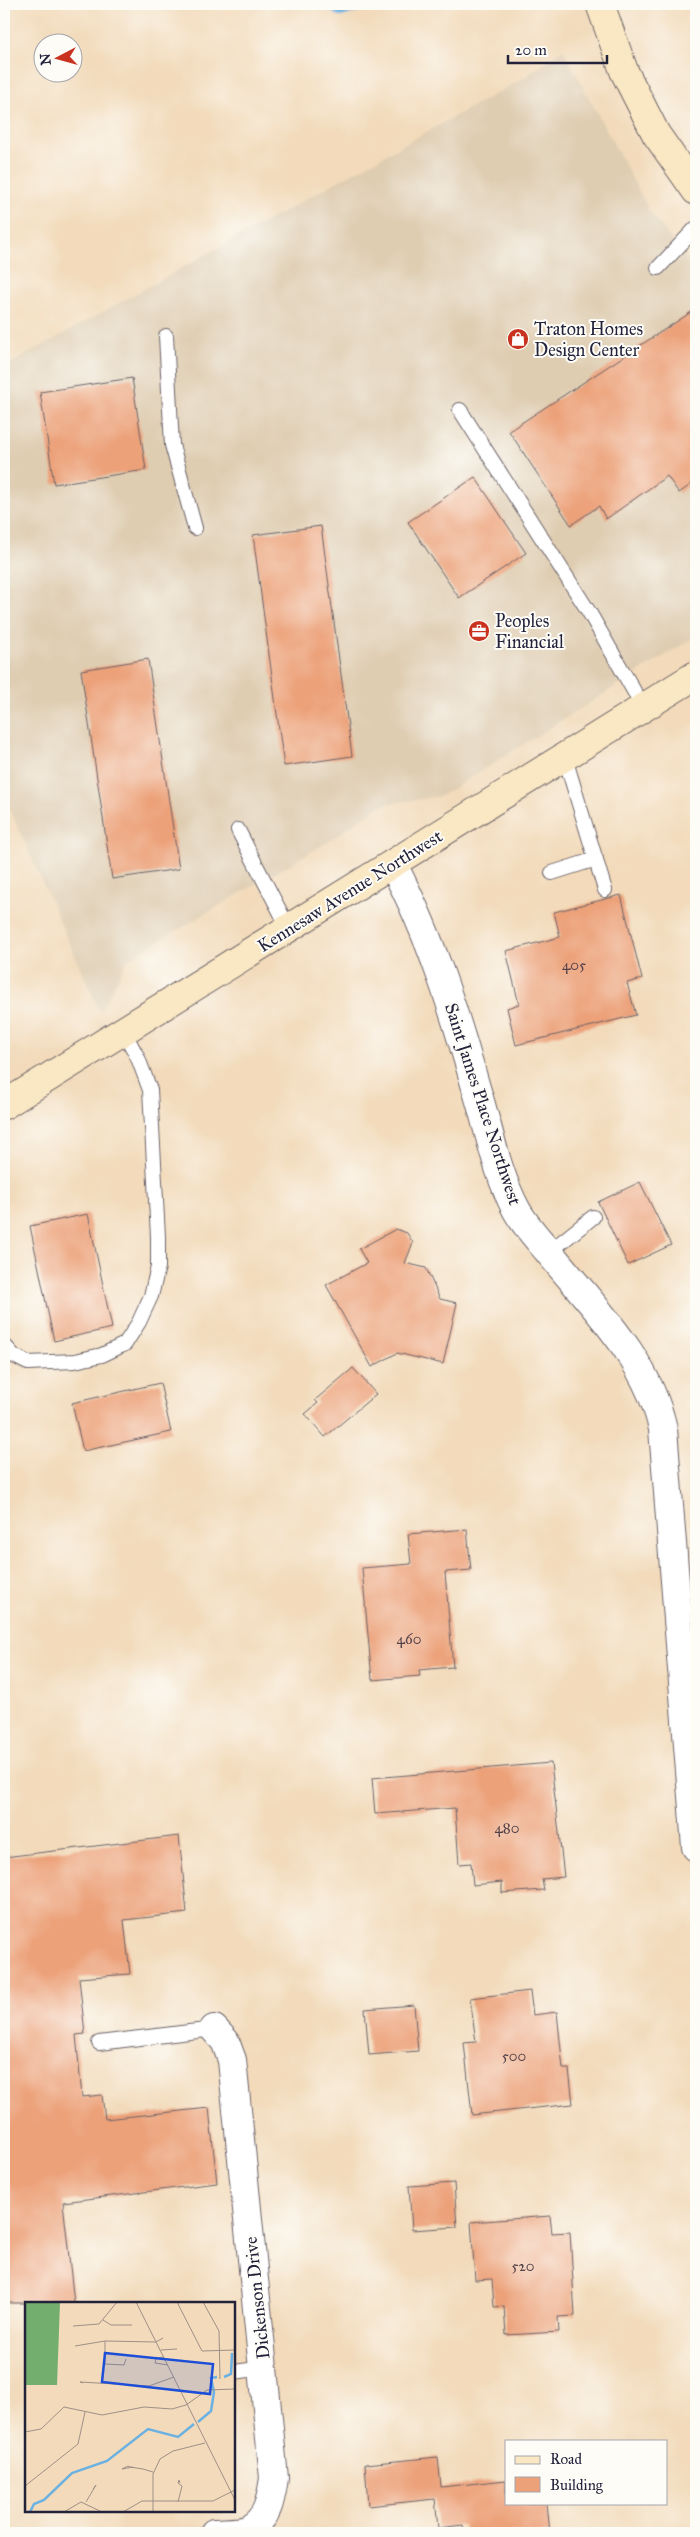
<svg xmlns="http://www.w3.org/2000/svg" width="700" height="2537" font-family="'IM FELL Great Primer',serif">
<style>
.built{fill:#dfcdb2}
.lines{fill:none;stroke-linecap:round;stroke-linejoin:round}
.stream{stroke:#6bb1e1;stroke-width:10}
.building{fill:#eca179}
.lane-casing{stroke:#6b6267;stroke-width:16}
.street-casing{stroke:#6b6267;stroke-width:30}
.secondary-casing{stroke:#6b6267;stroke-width:30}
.lane{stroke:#fff;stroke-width:14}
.street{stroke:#fff;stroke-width:28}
.secondary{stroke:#fae7c3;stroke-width:28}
.labels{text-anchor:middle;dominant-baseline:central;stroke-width:4;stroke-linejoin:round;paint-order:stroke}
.number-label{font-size:15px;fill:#54424a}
.poi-label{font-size:18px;fill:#22223b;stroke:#fdfcf7;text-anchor:start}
.street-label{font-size:18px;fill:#22223b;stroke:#fdfcf7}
.inset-river{fill:none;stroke:#6bb1e1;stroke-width:2.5}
.inset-road{fill:none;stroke:#9f9087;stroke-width:1}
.view{fill:#1d4ed8;fill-opacity:0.15;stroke:#1d4ed8;stroke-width:2.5}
.inset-edge{fill:none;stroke:#22223b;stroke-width:2.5}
</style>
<rect width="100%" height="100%" fill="#fdfcf7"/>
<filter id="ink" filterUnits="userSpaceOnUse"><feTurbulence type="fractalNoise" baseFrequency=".02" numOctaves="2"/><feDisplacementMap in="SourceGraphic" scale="10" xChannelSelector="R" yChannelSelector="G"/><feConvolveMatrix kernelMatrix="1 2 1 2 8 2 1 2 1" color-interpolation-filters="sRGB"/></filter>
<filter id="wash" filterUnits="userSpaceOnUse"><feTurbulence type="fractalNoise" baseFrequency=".0096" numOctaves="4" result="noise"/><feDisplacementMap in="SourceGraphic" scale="20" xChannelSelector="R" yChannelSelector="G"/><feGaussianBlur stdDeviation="1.12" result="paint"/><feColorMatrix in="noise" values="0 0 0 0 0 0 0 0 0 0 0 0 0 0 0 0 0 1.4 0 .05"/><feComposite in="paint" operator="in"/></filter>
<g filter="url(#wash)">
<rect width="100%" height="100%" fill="#f2daba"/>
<!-- built -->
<path class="built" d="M563,49L650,212L696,270V636L441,796L381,805L326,843L128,959L100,1012L4,796V367L522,79Z"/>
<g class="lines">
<!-- stream -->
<path class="stream" d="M327,4L341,12L367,4"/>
</g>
<g id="blocks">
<!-- building -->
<path class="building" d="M696,309V481L679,493L667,476L606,519L599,506L571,525L509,431Z
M132,378L146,470L54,484L40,392Z
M475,477L526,553L459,598L408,522Z
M321,526L352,756L284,766L253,535Z
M148,659L179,869L112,879L81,670Z
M621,895L642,979L627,983L636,1015L516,1045L507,1008L519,1004L506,951L560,937L554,912Z
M640,1182L671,1245L628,1265L598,1202Z
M88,1214L112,1328L54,1341L30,1226Z
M396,1229L407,1233L413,1243L405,1263L426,1268L440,1299L457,1303L443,1364L397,1353L372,1367L326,1285L367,1263L359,1249Z
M353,1368L376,1394L325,1437L305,1414L318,1403L315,1400Z
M160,1383L171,1432L83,1451L72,1403Z
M467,1529L471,1570L445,1572L453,1667L419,1670L420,1676L372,1680L362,1568L411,1564L408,1534Z
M551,1763L564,1877L542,1879L544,1890L502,1893V1882L473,1885L471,1863L459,1864L455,1808L375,1814L372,1778Z
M179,1836L187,1913L124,1920L130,1974L79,1978L85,2034L76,2035L82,2097L102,2095L105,2119L209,2108L217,2183L63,2202L74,2303H4V1857Z
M530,1991L533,2015L557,2012L563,2069H569L573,2104L472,2115L464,2043L476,2042L470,1998Z
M414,2005L418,2051L369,2055L365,2009Z
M454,2183L457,2227L412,2230L409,2186Z
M550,2216L552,2233L570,2232L575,2316L558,2317L559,2332L506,2335L504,2306L494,2307L492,2279L475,2280L471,2222Z
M438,2457L441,2487L506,2480V2503H547L550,2533H464L463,2525L438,2528L435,2499L368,2506L365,2464Z"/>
</g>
</g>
<g filter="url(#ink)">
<use href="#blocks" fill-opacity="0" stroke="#6b6267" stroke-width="1"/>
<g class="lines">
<!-- lane casing -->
<g class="lane-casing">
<path id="lane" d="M658,268L696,228
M166,336L172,445L195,528
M460,410L589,612L643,707
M565,758L605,890
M238,830L289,929
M552,873L596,859
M549,1252L593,1217
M4,1345L14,1356L28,1363L75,1361L102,1355L125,1344L139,1322L151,1296L158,1267V1237L150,1090L138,1058L123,1030
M99,2043L214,2029
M234,2372L264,2368"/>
</g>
<!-- street casing -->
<g class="street-casing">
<path id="street" d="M393,865C431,936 455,1014 477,1091C489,1130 497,1173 516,1209C524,1224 537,1238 548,1251C593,1307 647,1357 663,1429L696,1847
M214,2029L225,2041L232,2060L274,2478C271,2497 269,2518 249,2529C241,2533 224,2532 214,2533"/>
</g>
<!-- secondary casing -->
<g class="secondary-casing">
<path id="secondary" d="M600,4L624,71L656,134L696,191
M4,1105L696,675"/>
</g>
<!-- lane -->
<use href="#lane" class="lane"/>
<!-- street -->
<use href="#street" class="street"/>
<!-- secondary -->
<use href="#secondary" class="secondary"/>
</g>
</g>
<!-- icons -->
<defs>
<g id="shop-disc" transform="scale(1.125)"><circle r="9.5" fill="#c8321e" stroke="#fdfcf7"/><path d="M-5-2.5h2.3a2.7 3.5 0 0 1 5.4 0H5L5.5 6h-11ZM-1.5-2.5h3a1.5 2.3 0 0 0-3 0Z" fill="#fff"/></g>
<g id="office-disc" transform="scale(1.125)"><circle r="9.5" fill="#c8321e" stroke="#fdfcf7"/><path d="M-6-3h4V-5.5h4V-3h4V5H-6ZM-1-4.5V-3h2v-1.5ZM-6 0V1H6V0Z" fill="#fff"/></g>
</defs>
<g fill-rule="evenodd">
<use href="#shop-disc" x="518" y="339"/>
<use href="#office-disc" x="479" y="631"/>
</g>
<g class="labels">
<!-- number labels -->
<g class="number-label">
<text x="574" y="965">405</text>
<text x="409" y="1639">460</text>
<text x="507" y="1828">480</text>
<text x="514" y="2056">500</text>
<text x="523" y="2266">520</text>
</g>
<!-- poi labels -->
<g class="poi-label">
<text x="534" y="329">Traton Homes<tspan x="534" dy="21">Design Center</tspan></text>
<text x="495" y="621">Peoples<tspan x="495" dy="21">Financial</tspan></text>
</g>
<!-- street labels -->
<g class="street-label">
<text transform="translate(350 891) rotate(-32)">Kennesaw Avenue Northwest</text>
<text transform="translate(483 1104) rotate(72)">Saint James Place Northwest</text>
<text transform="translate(257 2298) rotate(-96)">Dickenson Drive</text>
</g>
</g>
<!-- overview -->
<g transform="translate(25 2302)">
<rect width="210" height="210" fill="#f2daba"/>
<path d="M0,0H35L32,83H0Z" fill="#73ae6e"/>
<path class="inset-river" d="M199,75L206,72L207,51M173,120L186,109L189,90L186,76L192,75M5,210L9,202L19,198L47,171L82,159L123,127L153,135L169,122"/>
<path class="inset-road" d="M111,0L210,198M152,0L177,49L210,48M178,0L194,29L195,77M78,18L86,23H107M48,24L74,22L92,0M50,44L80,39M136,48L152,47M139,55L131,56L130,61L143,63M101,57L99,63L80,62V39L131,40L138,36M58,81L55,80L124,84L149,75M0,130L16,127L39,105L77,113L119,105L147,107L161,103L182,88L210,87M108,165L97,167L103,164L105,165L118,167L128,170M0,184L53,142L60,110M61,200L71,183L68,187M153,200L157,184L153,181L154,178L155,181M39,210L56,200L77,210M98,210L117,199H188L210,188M128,210V172L135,157L148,149L180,141"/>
<path class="view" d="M80,51L188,62L185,92L77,80Z"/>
<rect width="210" height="210" class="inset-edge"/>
</g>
<!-- margin -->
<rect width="700" height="2537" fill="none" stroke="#fdfcf7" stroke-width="20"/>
<!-- legend -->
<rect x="505" y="2440" width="162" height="65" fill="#fdfcf7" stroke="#a5a5ac"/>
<rect x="515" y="2456" width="25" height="8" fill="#fae7c3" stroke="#a5a5ac"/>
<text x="550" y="2464" font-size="15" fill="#22223b">Road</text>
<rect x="515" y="2477" width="25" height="15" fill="#eca179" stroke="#a5a5ac"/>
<text x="550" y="2490" font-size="15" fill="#22223b">Building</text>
<!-- north arrow -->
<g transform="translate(58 58) rotate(264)"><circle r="24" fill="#fdfcf7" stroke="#a5a5ac"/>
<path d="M0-4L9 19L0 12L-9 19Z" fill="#c8321e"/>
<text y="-8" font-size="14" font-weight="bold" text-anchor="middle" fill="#22223b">N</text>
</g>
<!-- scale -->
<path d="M508 55v8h99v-8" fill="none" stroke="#22223b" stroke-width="2.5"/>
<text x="515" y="55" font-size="15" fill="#22223b" stroke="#fdfcf7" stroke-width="4" paint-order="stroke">20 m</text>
</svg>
